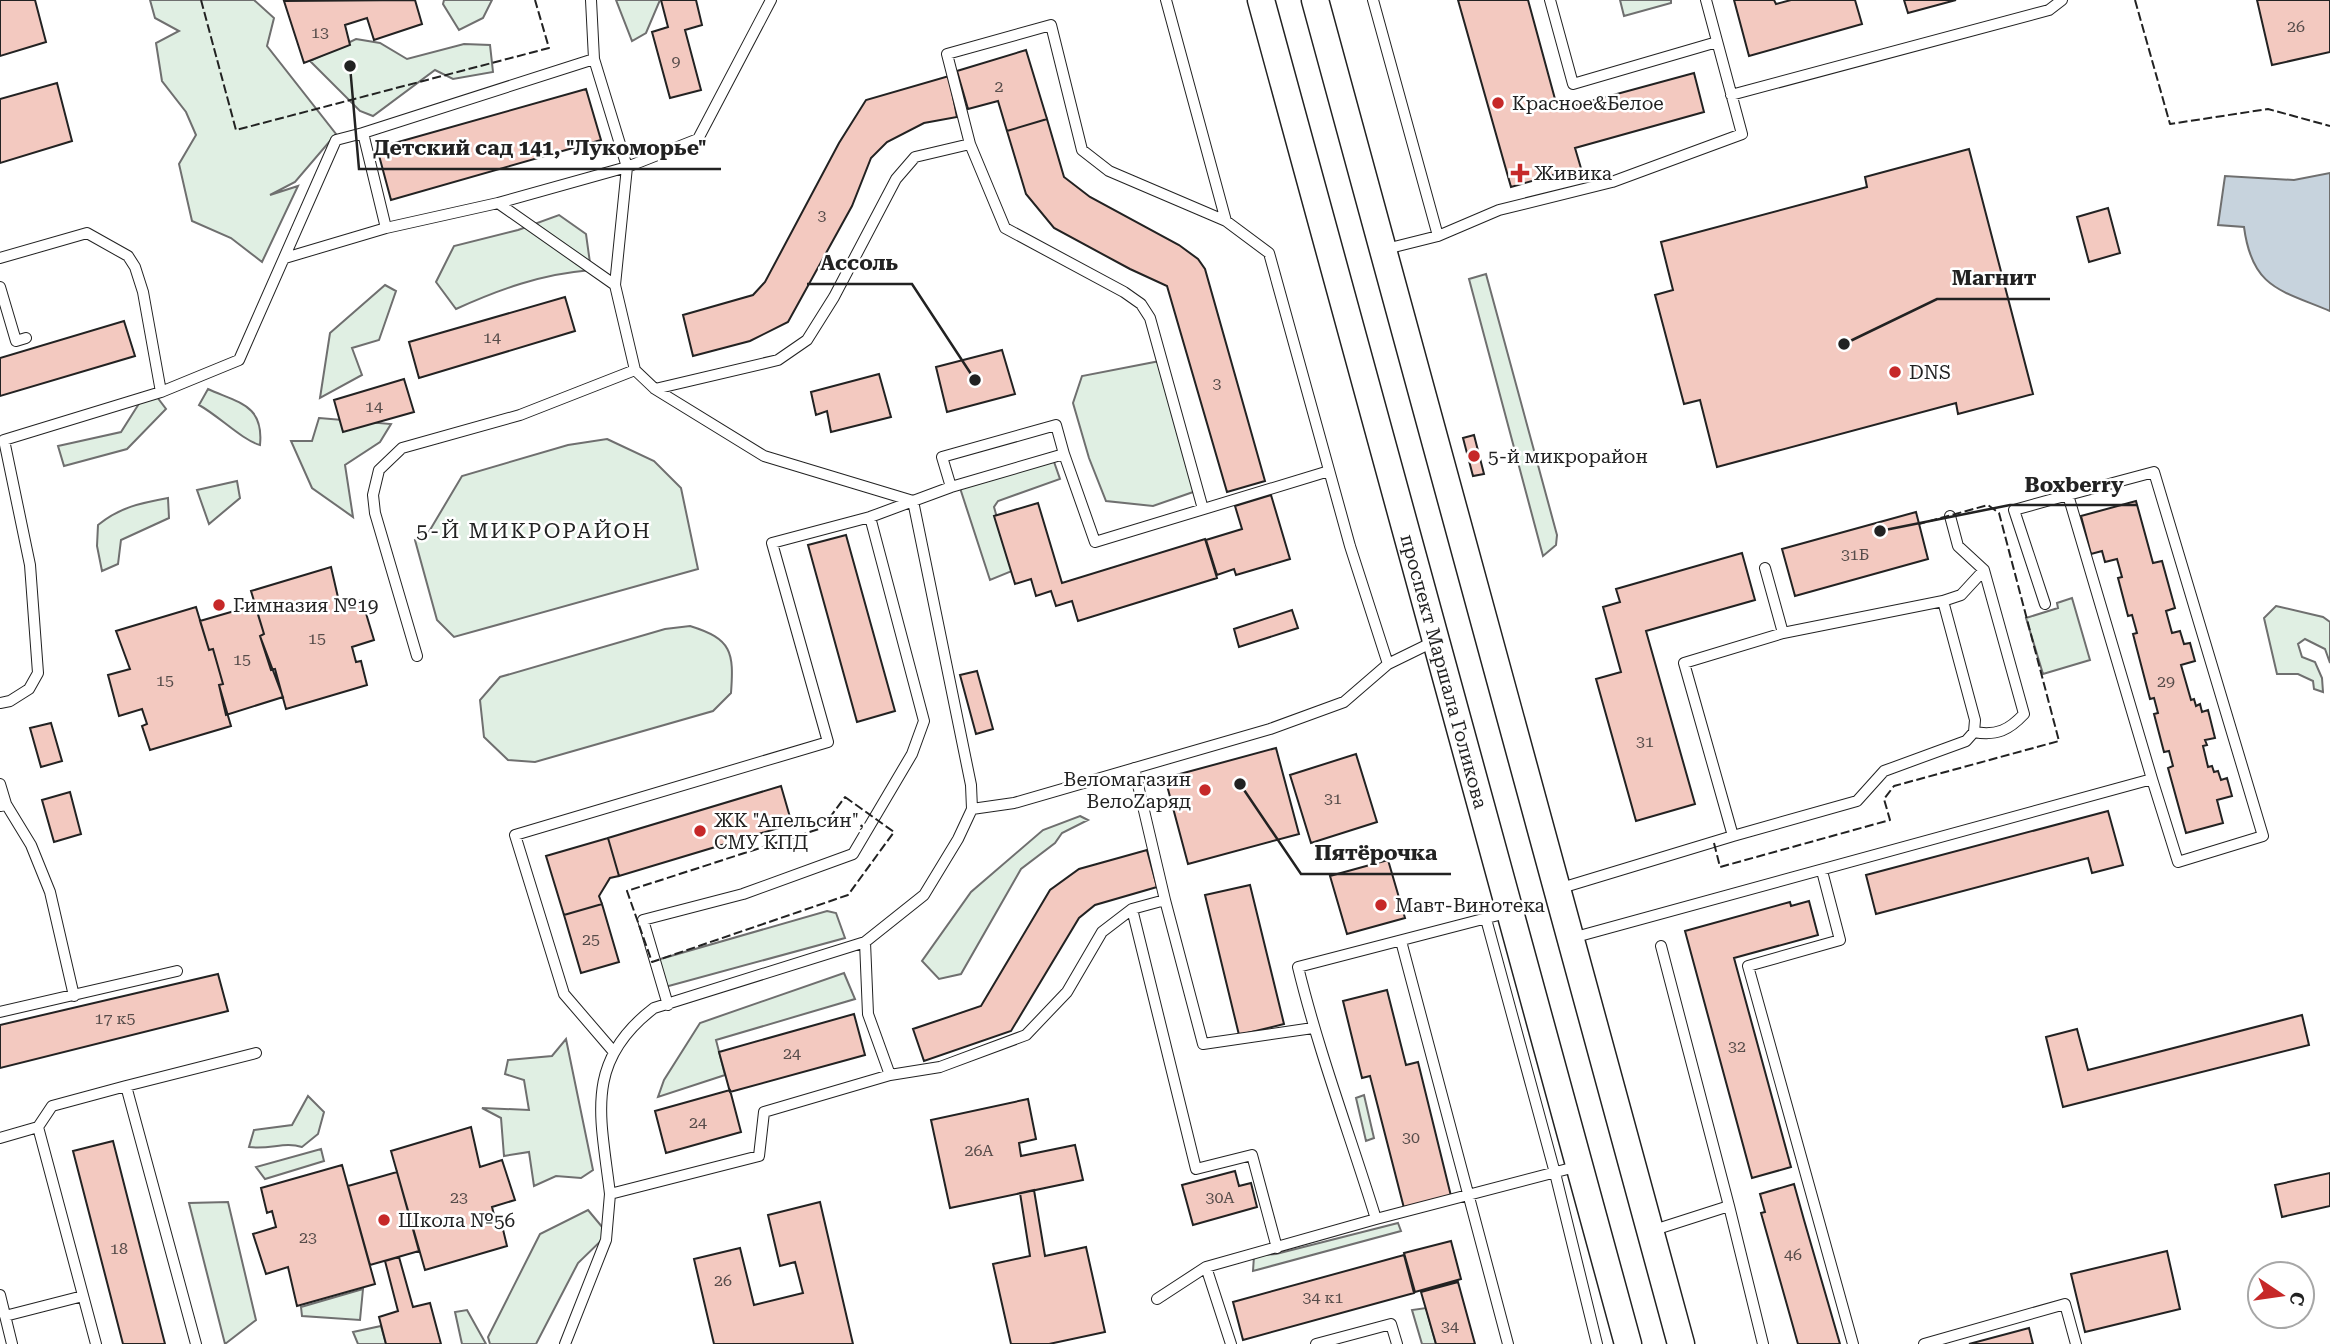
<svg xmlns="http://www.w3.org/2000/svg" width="2330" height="1344" font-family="'Roboto Serif',serif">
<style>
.green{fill:#e0efe3;stroke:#6f6f6f;stroke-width:2}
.water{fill:#c7d3dd;stroke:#6f6f6f;stroke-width:2}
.building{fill:#f3c9c0;stroke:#222;stroke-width:2}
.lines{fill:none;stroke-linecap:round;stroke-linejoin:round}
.service-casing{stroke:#222;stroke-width:12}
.secondary-casing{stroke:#222;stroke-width:29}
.service{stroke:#fff;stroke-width:10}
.secondary{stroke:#fff;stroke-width:26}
.fence{stroke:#222;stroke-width:2;stroke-dasharray:9 3.5;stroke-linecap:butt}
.poi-dot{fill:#c62828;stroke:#fff;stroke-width:2.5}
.labels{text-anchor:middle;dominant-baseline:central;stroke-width:5;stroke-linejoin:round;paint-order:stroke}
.number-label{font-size:16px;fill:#564c4a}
.poi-label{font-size:19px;fill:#222;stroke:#fff;text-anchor:start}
.street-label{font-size:19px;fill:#222;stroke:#fff}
.neighbourhood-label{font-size:21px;letter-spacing:2px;fill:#222;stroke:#fff}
.leader{fill:none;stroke:#222;stroke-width:2.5}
.callout-dot{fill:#222;stroke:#fff;stroke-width:2.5}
.callout-label{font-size:21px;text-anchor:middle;font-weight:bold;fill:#222;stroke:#fff;stroke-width:5;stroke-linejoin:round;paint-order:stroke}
</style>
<rect width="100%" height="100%" fill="#fff"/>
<!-- green -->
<path class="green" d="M150,0H254L274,18L267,46L336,134L295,182L270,195L298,186L262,262L231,238L192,221L179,164L196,135L186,112L162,81L156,43L179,31L155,18Z
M444,0H492L483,18L459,30L443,4Z
M616,0H660L646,33L632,41Z
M1620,0H1671V3L1624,16Z
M356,39L380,43L407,59L464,44L490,45L493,72L453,79L435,70L373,116L360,111L310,61Z
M559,215L586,234L591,270C542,274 500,289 456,309L436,282L454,246L518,230Z
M1486,274L1557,535L1556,545L1543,556L1469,279Z
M385,285L396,291L379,340L352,348L362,375L320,398L330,333Z
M1165,360L1196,491L1153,506L1106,501L1089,458L1073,403L1082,376Z
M208,389C239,403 264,405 260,445C242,440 219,416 199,405Z
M157,397L166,409L127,449L64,466L58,446L121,432L140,402Z
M319,418L391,424L380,442L345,465L353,517L312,488L291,441H312Z
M607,439L654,461L681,488L698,569L454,637L437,620L415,540L427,535L462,476L568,445Z
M1053,459L1060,479L998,501L994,507L1012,571L990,580L960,488Z
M237,481L240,498L209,524L197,490Z
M168,498L169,518L121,540L118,564L102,571L97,546L98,525C120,507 141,503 168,498Z
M2072,598L2090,660L2043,674L2026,618L2058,608L2057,603Z
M2276,606L2323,617L2330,622V663L2325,649L2305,639L2298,644L2302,657L2315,662L2322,678L2323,692L2314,689L2313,681L2298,674H2277L2264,618Z
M690,626C732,639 734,652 731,693L713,711L535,762L508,760L484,737L480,700L500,677L665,629Z
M1080,816L1088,820L1062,833L1055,843L1021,869L961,974L939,979L922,961L971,892L1043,830Z
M827,911L836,913L845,938L665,987L657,960Z
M844,973L855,999L716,1040L725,1075L658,1097L664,1080L700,1023Z
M566,1039L593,1170L581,1178L556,1176L534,1186L529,1152L504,1156L501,1118L482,1108L529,1110L524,1080L505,1074L508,1060L552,1056Z
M1364,1095L1374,1138L1366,1141L1356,1098Z
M308,1096L324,1112L318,1134L302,1147C284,1141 271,1150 249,1147L254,1130L292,1125Z
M321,1149L324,1161L265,1179L256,1167Z
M228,1202L256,1320L225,1344L189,1203Z
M588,1210L608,1234L578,1263L536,1344H490L488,1337L540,1234Z
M1398,1223L1401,1231L1253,1271L1254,1256L1276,1254Z
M363,1289L360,1320L302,1316L301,1307Z
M1426,1308L1436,1344H1422L1412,1310Z
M467,1310L486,1344H462L455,1312Z
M381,1326L386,1344H358L353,1332Z"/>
<!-- water -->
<path class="water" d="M2330,173V311C2280,290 2252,288 2244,227L2218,225L2225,176L2294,180Z"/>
<!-- building -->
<path class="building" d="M0,0H35L46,42L0,56Z
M415,0L422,24L374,40L367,18L345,25L350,45L304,63L284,1Z
M661,0H696L702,25L685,30L701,90L670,98L652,32L668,27Z
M1458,0H1528L1558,110L1694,73L1704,112L1575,148L1583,175L1569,179L1567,171L1511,187Z
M1734,0H1774L1776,4L1791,0H1855L1862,24L1749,56Z
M1904,0H1956L1908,13Z
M2257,0H2330V52L2272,65Z
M1026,50L1047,119L1007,131L998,101L968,109L957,71Z
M949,76L957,117L924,123L887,142L871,158L852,206L788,322L750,341L693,356L683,315L753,295L765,282L839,143L866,100Z
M57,83L72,141L0,163V99Z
M586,89L601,140L391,200L377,148Z
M1047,119L1064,177L1090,197L1179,245L1198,259L1205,269L1265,481L1227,492L1167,286L1130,269L1054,228L1026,194L1007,131Z
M1969,149L2033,394L1958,414L1956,403L1717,467L1700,400L1684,404L1655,295L1673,290L1661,242L1867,187L1865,177Z
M2108,208L2120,253L2089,262L2077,217Z
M565,297L575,331L419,378L409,342Z
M124,321L135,356L0,396V358Z
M1002,350L1015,394L947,412L936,367Z
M879,374L891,417L831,432L827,411L816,415L811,392Z
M404,379L414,412L343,432L334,400Z
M1474,435L1484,474L1473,476L1463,438Z
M1271,495L1290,559L1236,575L1234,569L1217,575L1206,540L1242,529L1235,506Z
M2136,501L2153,563L2162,561L2175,608L2166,611L2172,633L2180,631L2184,644L2190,643L2195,661L2181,665L2191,700L2194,699L2196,706L2200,704L2202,712L2208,710L2215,738L2205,740L2207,745L2203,746L2208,767L2212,766L2214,772L2218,771L2221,780L2227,778L2232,796L2217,800L2223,823L2186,833L2168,768L2173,766L2169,751L2164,752L2154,714L2158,713L2154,698L2150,699L2133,634L2137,633L2132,615L2128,616L2118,578L2122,577L2117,559L2105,562L2102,551L2091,554L2081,516Z
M1038,503L1062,583L1205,539L1217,578L1078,621L1072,601L1056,606L1051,591L1036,596L1031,579L1015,584L994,516Z
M1916,512L1928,559L1795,596L1782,549Z
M846,535L895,711L857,722L808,545Z
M1742,553L1755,600L1646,631L1695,804L1636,821L1596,679L1621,672L1603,607L1620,602L1616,589Z
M331,567L340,606L362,600L374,640L352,647L356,662L361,661L367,685L286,709L275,669L271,670L260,636L264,634L251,591Z
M255,605L264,634L260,636L283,697L226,715L219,685L223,684L213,649L209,650L200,621Z
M196,607L209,650L213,649L223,684L219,685L231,726L150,750L142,726L147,724L142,709L119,716L108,675L130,669L116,631Z
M1292,610L1298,628L1239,647L1234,629Z
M977,671L993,729L976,734L960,675Z
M51,723L62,761L41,767L30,728Z
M1276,748L1299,834L1188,864L1165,778Z
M1356,754L1377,822L1311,843L1290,775Z
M781,786L792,824L619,876L608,838Z
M70,792L81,834L54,842L42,800Z
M2108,811L2123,865L2092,873L2088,858L1876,914L1866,875Z
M608,838L619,876L610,878L599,896L602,904L564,915L546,856Z
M1147,850L1157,887L1095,905L1079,918L1011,1031L924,1061L913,1029L981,1006L1050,890L1079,869Z
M1388,860L1405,918L1347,934L1330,876Z
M1250,885L1284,1024L1239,1035L1205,895Z
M1809,901L1818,935L1734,958L1791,1167L1752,1178L1685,931L1790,902L1791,906Z
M602,904L619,962L581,973L564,915Z
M218,974L228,1011L0,1068V1025Z
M1387,990L1406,1065L1418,1062L1451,1196L1404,1208L1370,1076L1362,1078L1343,1001Z
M854,1014L865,1055L730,1092L719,1052Z
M2302,1015L2309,1045L2063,1107L2046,1037L2077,1029L2088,1070Z
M730,1090L741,1132L666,1153L655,1111Z
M1028,1099L1036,1139L1019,1143L1021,1156L1075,1145L1083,1180L950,1208L931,1120Z
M471,1127L480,1167L502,1160L515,1200L492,1207L496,1223L501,1221L507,1246L425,1270L391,1151Z
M113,1141L165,1344H123L73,1151Z
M342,1165L375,1284L297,1306L288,1267L266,1274L253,1234L276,1227L272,1211L267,1213L261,1188Z
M1235,1171L1239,1186L1251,1183L1257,1207L1193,1225L1182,1185Z
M397,1172L419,1251L370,1265L348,1186Z
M2330,1173V1206L2282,1217L2275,1185Z
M1794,1184L1804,1220L1840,1344H1798L1761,1213L1765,1212L1760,1194Z
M1034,1190L1045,1256L1086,1247L1105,1332L1049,1344H1011L993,1264L1030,1256L1020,1193Z
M820,1202L853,1344H714L694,1259L740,1248L754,1305L803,1293L795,1262L780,1266L768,1215Z
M1451,1241L1461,1279L1415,1292L1404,1253Z
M2167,1251L2180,1309L2085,1332L2071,1274Z
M1404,1255L1414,1293L1243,1340L1233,1302Z
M399,1257L413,1307L430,1303L441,1344H386L379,1317L398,1311L385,1261Z
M1458,1282L1475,1344H1436L1421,1292Z
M2029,1328L2033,1344H1969Z"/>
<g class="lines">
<!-- service casing -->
<g class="service-casing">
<path id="service" d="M1166,0L1226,221L1269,253L1350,546L1388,664
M1373,0L1438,236
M1550,0L1573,84L1717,42
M594,59L363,133L386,228L498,203L615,285L635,370L655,389L764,456L913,501L971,785L972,809L958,839L924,895L865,942L654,1008C583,1062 601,1117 610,1194L759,1156L764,1112L890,1075L940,1067L1026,1035L1067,992L1102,932L1132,909L1165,900L1203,1044L1313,1028
M1731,95L2049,10L2062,0
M970,144L947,54L1051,25L1082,150L1109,171L1226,221
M498,203L627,167L594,59L591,0
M1386,249L1438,236L1499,210L1612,182L1742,134L1706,0
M0,258L87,233L128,256L135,267L143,292L161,392L4,440L30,565L38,673L29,689L10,701L0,703
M285,258L386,228
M615,285L627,167L698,139L771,0
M0,287L16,341L26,338
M655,389L778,360L807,340L834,297L896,179L915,157L970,144L1005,228L1124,292L1141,304L1150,318L1203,509
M161,392L239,360L336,140L363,133
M1064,454L1056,425L942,457L951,487L1064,454L1095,542L1329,471
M1950,516L1958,546L1984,570L2024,714C2009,730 1997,736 1974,732
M1765,568L1783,633
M1943,601L1961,595L1984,570
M2045,604L2014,510L2068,495
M417,656L375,513L373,495L379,470L402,448L520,415L635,370
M1134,768L1165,900
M0,784L6,804L1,806
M6,804L31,845L50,892L74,996
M972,809L1014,803L1270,729L1344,702L1388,664L1433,642
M1822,871L1840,940L1748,966L1853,1344
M1558,889L1733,836L1684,663L1783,633L1943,601L1975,720L1974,732L1966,741L1884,771L1857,801L1733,836
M1132,909L1196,1169L1252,1155L1277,1248
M1486,919L1555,1173L1597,1344
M1572,938L2152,779L2068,495L2154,472L2263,836L2178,862L2152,779
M1401,941L1508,1344
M865,942L868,1014L890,1075
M1661,946L1729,1206
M668,1005L643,920L743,894L853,854L912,754L924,721L870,517
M0,1012L177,971
M613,1051L564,994L515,835L828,742L772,543L870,517L951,487
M126,1086L256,1053
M0,1138L38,1127
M1376,1219C1350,1135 1319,1053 1298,967L1510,912
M1651,1231L1729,1206L1763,1344
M0,1295L12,1344
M1157,1299L1206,1267
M5,1316L83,1296
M96,1344L38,1127L52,1106L126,1086L196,1344
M565,1344L606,1240L610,1194
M1231,1344L1206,1267L1376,1219L1579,1166
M1316,1344L1391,1324L1397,1344
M1924,1344L2065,1304L2076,1344"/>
</g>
<!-- secondary casing -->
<g class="secondary-casing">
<g id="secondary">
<path id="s1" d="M1261,0L1628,1344"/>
<path d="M1315,0L1681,1344"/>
</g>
</g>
<!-- service -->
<use href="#service" class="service"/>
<!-- secondary -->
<use href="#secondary" class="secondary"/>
<!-- fence -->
<path class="fence" d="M201,0L236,130L549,48L535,0
M2135,0L2170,124L2268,109L2330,126
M845,797L894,832L848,895L652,962L627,891L822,828Z
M1714,843L1720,867L1890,820L1884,799L1894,786L2059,741L1999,513L1988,505L1919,524"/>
</g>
<!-- markers -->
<g class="poi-dot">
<circle cx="1498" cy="103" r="7"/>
<path d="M1516.5 162.5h7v7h7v7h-7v7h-7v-7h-7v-7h7z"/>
<circle cx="1895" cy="372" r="7"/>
<circle cx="1474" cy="456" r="7"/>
<circle cx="219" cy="605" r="7"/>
<circle cx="1205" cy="790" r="7"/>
<circle cx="700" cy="831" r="7"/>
<circle cx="1381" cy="905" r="7"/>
<circle cx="384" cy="1220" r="7"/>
</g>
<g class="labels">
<!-- number labels -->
<g class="number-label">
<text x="2296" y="26">26</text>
<text x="320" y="32">13</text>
<text x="676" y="61">9</text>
<text x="999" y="86">2</text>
<text x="822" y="215">3</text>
<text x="492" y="337">14</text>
<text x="1217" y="383">3</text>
<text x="374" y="406">14</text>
<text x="1855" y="554">31Б</text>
<text x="317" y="638">15</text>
<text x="242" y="659">15</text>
<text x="165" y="680">15</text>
<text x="2166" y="681">29</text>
<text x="1645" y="741">31</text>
<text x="1333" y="798">31</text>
<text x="591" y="939">25</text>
<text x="115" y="1018">17 к5</text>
<text x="1737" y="1046">32</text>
<text x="792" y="1053">24</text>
<text x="698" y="1122">24</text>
<text x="1411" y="1137">30</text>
<text x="979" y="1150">26А</text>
<text x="459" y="1197">23</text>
<text x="1220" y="1197">30А</text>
<text x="308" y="1237">23</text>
<text x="119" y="1248">18</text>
<text x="1793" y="1254">46</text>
<text x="723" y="1280">26</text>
<text x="1323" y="1297">34 к1</text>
<text x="1450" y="1326">34</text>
</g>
<!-- poi labels -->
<g class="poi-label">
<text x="1512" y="103">Красное&amp;Белое</text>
<text x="1534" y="173">Живика</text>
<text x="1909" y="372">DNS</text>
<text x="1488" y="456">5-й микрорайон</text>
<text x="233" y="605">Гимназия №19</text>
<text x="1191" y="779" text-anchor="end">Веломагазин<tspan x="1191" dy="22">ВелоZаряд</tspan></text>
<text x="714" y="820">ЖК "Апельсин",<tspan x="714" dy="22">СМУ КПД</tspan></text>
<text x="1395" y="905">Мавт-Винотека</text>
<text x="398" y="1220">Школа №56</text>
</g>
<!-- street labels -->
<g class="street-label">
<text stroke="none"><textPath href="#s1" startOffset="696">проспект Маршала Голикова</textPath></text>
</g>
<!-- neighbourhood labels -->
<g class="neighbourhood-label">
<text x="534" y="531">5-Й МИКРОРАЙОН</text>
</g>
</g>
<!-- callouts -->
<path class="leader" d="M350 66L359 169H721M975 380L912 284H807M1844 344L1937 299H2050M1880 531L2010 505H2137M1240 784L1301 874H1451"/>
<g class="callout-dot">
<circle cx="350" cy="66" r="7"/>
<circle cx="975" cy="380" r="7"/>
<circle cx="1844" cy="344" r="7"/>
<circle cx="1880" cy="531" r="7"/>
<circle cx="1240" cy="784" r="7"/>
</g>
<g class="callout-label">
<text x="540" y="155">Детский сад 141, "Лукоморье"</text>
<text x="859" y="270">Ассоль</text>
<text x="1994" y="285">Магнит</text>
<text x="2074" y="492">Boxberry</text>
<text x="1376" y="860">Пятёрочка</text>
</g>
<!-- north arrow -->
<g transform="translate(2281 1295) rotate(103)"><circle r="33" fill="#ffffff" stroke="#a7a7a7" stroke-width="2"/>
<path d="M0-5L12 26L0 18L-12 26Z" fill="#c62828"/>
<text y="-10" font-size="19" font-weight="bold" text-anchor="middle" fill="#222222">С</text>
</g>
</svg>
